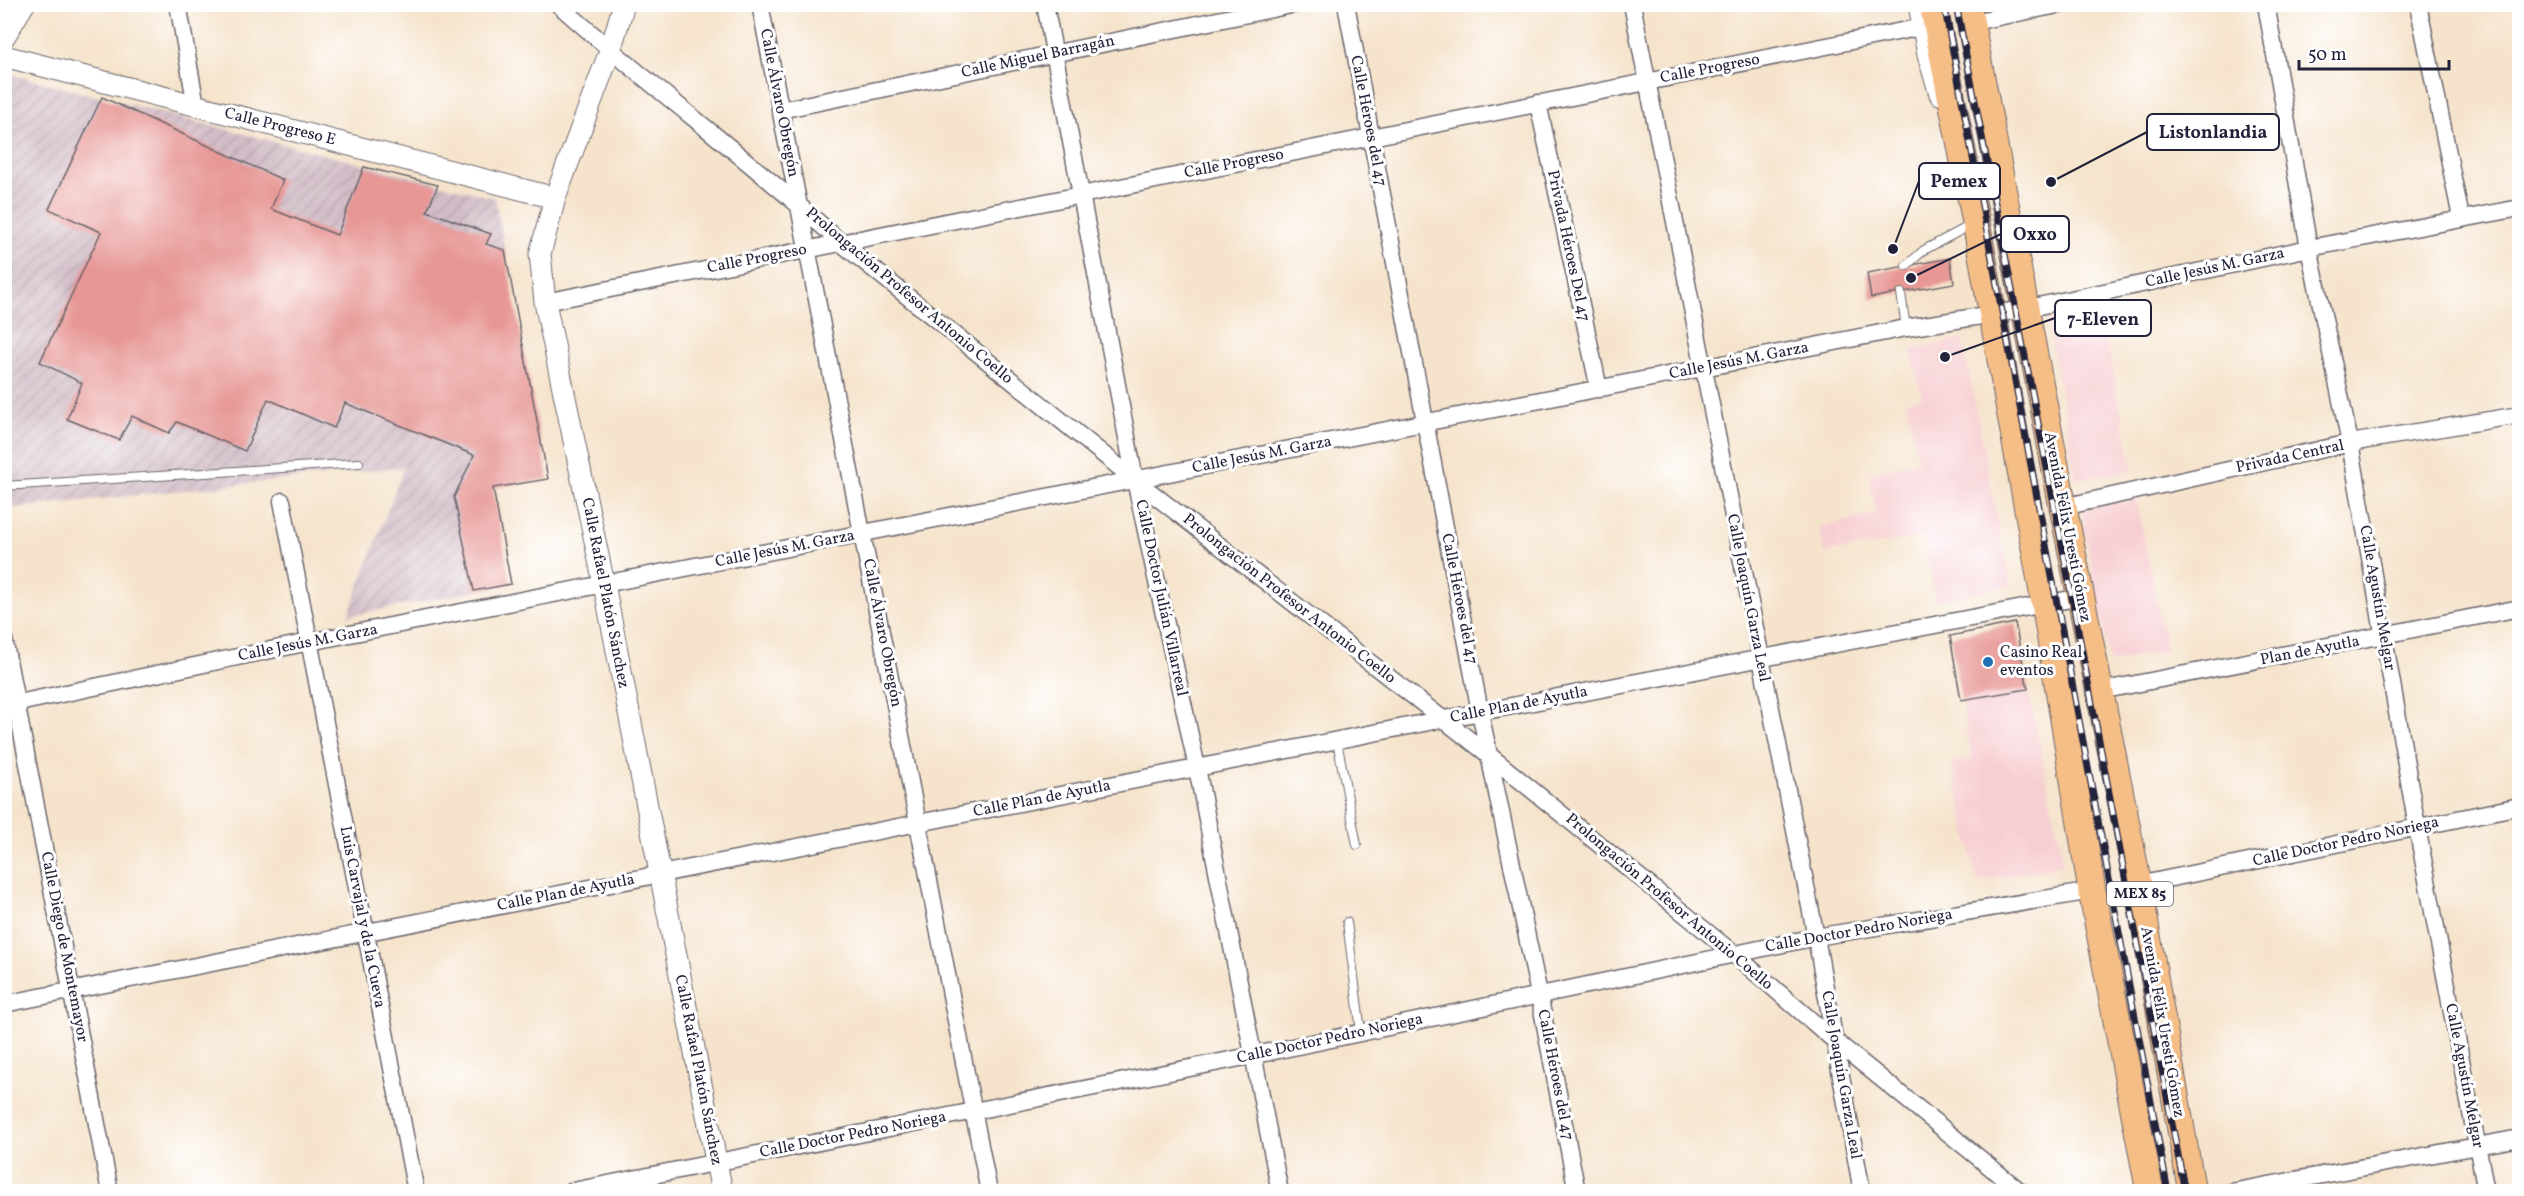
<svg xmlns="http://www.w3.org/2000/svg" width="2524" height="1196" font-family="Vollkorn,serif">
<style>
.built{fill:#f7cfd3}
.industrial{fill:url(#industrial-furrows)}
.building{fill:#e79794}
.lines{fill:none;stroke-linecap:round;stroke-linejoin:round}
.service-casing{stroke:#6c666d;stroke-width:10}
.minor-casing{stroke:#6c666d;stroke-width:19}
.tertiary-casing{stroke:#6c666d;stroke-width:23}
.primary-casing{stroke:#6c666d;stroke-width:29}
.service{stroke:#fff;stroke-width:8}
.minor{stroke:#fff;stroke-width:16}
.tertiary{stroke:#fff;stroke-width:21}
.primary{stroke:#f6be87;stroke-width:27}
.rail-casing{stroke:#22223b;stroke-width:7}
.rail{stroke:#fff;stroke-width:4.5;stroke-dasharray:14;stroke-linecap:butt}
.poi-dot{fill:#1f6fb2;stroke:#fff;stroke-width:2}
.labels{text-anchor:middle;dominant-baseline:central;stroke-width:6;stroke-linejoin:round;paint-order:stroke}
.shield{fill:#fff;stroke:#646476;stroke-width:1.5}
.shield-label{font-size:15px;font-weight:bold;fill:#22223b}
.street-label{font-size:16px;fill:#22223b;stroke:#fff}
.poi-label{font-size:16px;fill:#22223b;stroke:#fff;text-anchor:start}
.leader{fill:none;stroke:#22223b;stroke-width:2}
.callout-dot{fill:#22223b;stroke:#fff;stroke-width:2}
.callout{fill:#fff;stroke:#22223b;stroke-width:2}
.callout-label{font-size:18px;text-anchor:middle;font-weight:bold;fill:#22223b}
</style>
<defs>
<pattern id="industrial-furrows" width="10" height="10" patternUnits="userSpaceOnUse" patternTransform="scale(1.5)"><rect width="10" height="10" fill="#d2bdc7"/><path d="M-1 1l2-2M0 10L10 0M9 11l2-2" fill="none" stroke="#b4a2ac"/></pattern>
</defs>
<rect width="100%" height="100%" fill="#fff"/>
<filter id="ink" filterUnits="userSpaceOnUse"><feTurbulence type="fractalNoise" baseFrequency=".0167" numOctaves="2"/><feDisplacementMap in="SourceGraphic" scale="12" xChannelSelector="R" yChannelSelector="G"/><feConvolveMatrix kernelMatrix="1 2 1 2 8 2 1 2 1" color-interpolation-filters="sRGB"/></filter>
<filter id="wash" filterUnits="userSpaceOnUse"><feTurbulence type="fractalNoise" baseFrequency=".008" numOctaves="4" result="noise"/><feDisplacementMap in="SourceGraphic" scale="24" xChannelSelector="R" yChannelSelector="G"/><feGaussianBlur stdDeviation="1.35" result="paint"/><feColorMatrix in="noise" values="0 0 0 0 0 0 0 0 0 0 0 0 0 0 0 0 0 1.4 0 .05"/><feComposite in="paint" operator="in"/></filter>
<g filter="url(#wash)">
<rect width="100%" height="100%" fill="#f5e3cb"/>
<!-- built -->
<path class="built" d="M2100,307L2133,470L2076,480L2047,319Z
M1962,339L2011,586L1935,601L1924,536L1824,553L1819,527L1876,514L1869,474L1918,461L1906,401L1922,397L1911,350Z
M2136,499L2167,651L2110,663L2081,510Z
M2028,689L2064,865L1977,882L1952,763L1972,758L1961,700Z"/>
<!-- industrial -->
<path class="industrial" d="M13,75L495,198L548,479L493,488L511,584L348,616L404,467L5,509L4,93Z"/>
<g id="blocks">
<!-- building -->
<path class="building" d="M102,97L283,180L271,209L337,235L364,167L438,185L427,211L491,234L486,244L505,250L548,479L493,488L511,584L474,591L454,497L474,455L345,403L334,428L268,399L245,451L177,422L169,433L132,416L119,440L67,419L82,383L40,362L101,232L49,209Z
M1950,258L1954,283L1871,298L1867,273Z
M2015,623L2028,689L1961,700L1950,636Z"/>
</g>
</g>
<g filter="url(#ink)">
<use href="#blocks" fill-opacity="0" stroke="#6c666d" stroke-width="1.5"/>
<g class="lines">
<!-- service casing -->
<g class="service-casing">
<path id="service" d="M1906,266L1924,250L1973,224
M1901,293L1906,328
M4,486L359,463
M1337,741L1357,845
M1347,922L1361,1032"/>
</g>
<!-- minor casing -->
<g class="minor-casing">
<path id="minor" d="M178,4L196,106
M558,4C650,87 750,159 840,242L1135,480L1489,755L1734,954L1835,1041L2021,1192
M760,4L989,1192
M1045,4L1135,480L1197,768L1280,1192
M1346,4L1480,712L1539,994L1577,1192
M1632,4L1816,937L1862,1192
M2266,4L2309,248L2350,443L2417,827L2486,1192
M2418,4L2461,218
M1983,20L2063,4
M1538,103L1599,389
M780,110L1296,4
M545,302L1922,27
M282,501L416,1192
M2063,507L2350,443L2520,415
M4,639L110,1192
M2100,691L2520,608
M4,706L309,642L1703,368L1906,328L2025,309L2309,248L2520,208
M2138,885L2520,806
M4,1004L1444,719L2081,597
M568,1192L1255,1055L1816,937L2092,891
M2231,1192L2520,1138"/>
</g>
<!-- tertiary casing -->
<g class="tertiary-casing">
<path id="tertiary" d="M624,4L610,51L555,198L540,254L545,302L604,584L722,1192
M1919,4L1928,55L1940,94
M4,37L24,4
M4,56L555,198"/>
</g>
<!-- primary casing -->
<g class="primary-casing">
<path id="primary" d="M1933,4L1976,222L2045,603L2092,891L2150,1192
M1967,4L2063,507L2138,885L2192,1192"/>
</g>
<!-- service -->
<use href="#service" class="service"/>
<!-- minor -->
<use href="#minor" class="minor"/>
<!-- tertiary -->
<use href="#tertiary" class="tertiary"/>
<!-- primary -->
<use href="#primary" class="primary"/>
<!-- rail casing -->
<g class="rail-casing">
<path id="rail" d="M1944,4L2168,1192
M1956,4L2059,530L2185,1192"/>
</g>
<!-- rail -->
<use href="#rail" class="rail"/>
</g>
</g>
<!-- markers -->
<circle class="poi-dot" cx="1988" cy="662" r="6"/>
<g class="labels">
<!-- shield labels -->
<rect class="shield" x="2107" y="882" width="66" height="24" rx="4.5"/>
<g class="shield-label">
<text x="2140" y="894">MEX 85</text>
</g>
<!-- street labels -->
<g class="street-label">
<text transform="translate(1038 57) rotate(-12)">Calle Miguel Barragán</text>
<text transform="translate(1710 69) rotate(-11)">Calle Progreso</text>
<text transform="translate(779 103) rotate(79)">Calle Álvaro Obregón</text>
<text transform="translate(1368 121) rotate(79)">Calle Héroes del 47</text>
<text transform="translate(280 127) rotate(14)">Calle Progreso E</text>
<text transform="translate(1234 164) rotate(-11)">Calle Progreso</text>
<text transform="translate(1568 246) rotate(78)">Privada Héroes Del 47</text>
<text transform="translate(757 259) rotate(-11)">Calle Progreso</text>
<text transform="translate(2215 268) rotate(-12)">Calle Jesús M. Garza</text>
<text transform="translate(909 296) rotate(40)">Prolongación Profesor Antonio Coello</text>
<text transform="translate(1739 361) rotate(-11)">Calle Jesús M. Garza</text>
<text transform="translate(1262 455) rotate(-11)">Calle Jesús M. Garza</text>
<text transform="translate(2290 457) rotate(-12)">Privada Central</text>
<text transform="translate(2067 527) rotate(79)">Avenida Félix Uresti Gómez</text>
<text transform="translate(785 549) rotate(-11)">Calle Jesús M. Garza</text>
<text transform="translate(605 593) rotate(79)">Calle Rafael Platón Sánchez</text>
<text transform="translate(1161 598) rotate(78)">Calle Doctor Julián Villarreal</text>
<text transform="translate(1748 598) rotate(79)">Calle Joaquín Garza Leal</text>
<text transform="translate(2377 598) rotate(80)">Calle Agustín Melgar</text>
<text transform="translate(1289 599) rotate(38)">Prolongación Profesor Antonio Coello</text>
<text transform="translate(1459 599) rotate(79)">Calle Héroes del 47</text>
<text transform="translate(882 633) rotate(79)">Calle Álvaro Obregón</text>
<text transform="translate(308 643) rotate(-11)">Calle Jesús M. Garza</text>
<text transform="translate(2310 651) rotate(-11)">Plan de Ayutla</text>
<text transform="translate(1519 705) rotate(-11)">Calle Plan de Ayutla</text>
<text transform="translate(1042 799) rotate(-11)">Calle Plan de Ayutla</text>
<text transform="translate(2346 842) rotate(-12)">Calle Doctor Pedro Noriega</text>
<text transform="translate(566 893) rotate(-11)">Calle Plan de Ayutla</text>
<text transform="translate(1669 902) rotate(40)">Prolongación Profesor Antonio Coello</text>
<text transform="translate(362 917) rotate(79)">Luis Carvajal y de la Cueva</text>
<text transform="translate(1859 931) rotate(-10)">Calle Doctor Pedro Noriega</text>
<text transform="translate(64 947) rotate(79)">Calle Diego de Montemayor</text>
<text transform="translate(2162 1022) rotate(80)">Avenida Félix Uresti Gómez</text>
<text transform="translate(1330 1039) rotate(-12)">Calle Doctor Pedro Noriega</text>
<text transform="translate(698 1070) rotate(79)">Calle Rafael Platón Sánchez</text>
<text transform="translate(1555 1075) rotate(79)">Calle Héroes del 47</text>
<text transform="translate(1841 1075) rotate(80)">Calle Joaquín Garza Leal</text>
<text transform="translate(2464 1076) rotate(79)">Calle Agustín Melgar</text>
<text transform="translate(853 1135) rotate(-11)">Calle Doctor Pedro Noriega</text>
</g>
<!-- poi labels -->
<g class="poi-label">
<text x="2000" y="653">Casino Real<tspan x="2000" dy="18">eventos</tspan></text>
</g>
</g>
<!-- callouts -->
<path class="leader" d="M2051 182L2147 132M1893 249L1919 181M1911 278L2001 234M1945 357L2055 318"/>
<g class="callout-dot">
<circle cx="2051" cy="182" r="6"/>
<circle cx="1893" cy="249" r="6"/>
<circle cx="1911" cy="278" r="6"/>
<circle cx="1945" cy="357" r="6"/>
</g>
<g class="callout">
<rect x="2147" y="114" width="132" height="36" rx="6"/>
<rect x="1919" y="163" width="81" height="36" rx="6"/>
<rect x="2001" y="216" width="68" height="36" rx="6"/>
<rect x="2055" y="300" width="96" height="36" rx="6"/>
</g>
<g class="callout-label">
<text x="2213" y="138">Listonlandia</text>
<text x="1959" y="187">Pemex</text>
<text x="2035" y="240">Oxxo</text>
<text x="2103" y="325">7-Eleven</text>
</g>
<!-- margin -->
<rect width="2524" height="1196" fill="none" stroke="#fff" stroke-width="24"/>
<!-- scale -->
<path d="M2299 60v9h150v-9" fill="none" stroke="#22223b" stroke-width="3"/>
<text x="2308" y="60" font-size="18" fill="#22223b" stroke="#ffffff" stroke-width="4.5" paint-order="stroke">50 m</text>
</svg>
